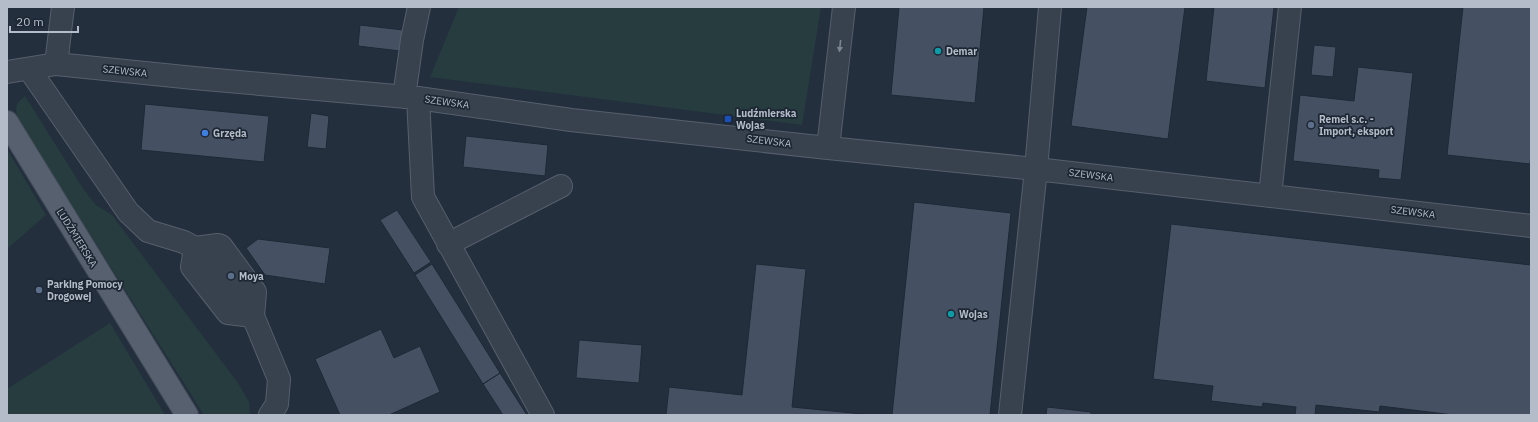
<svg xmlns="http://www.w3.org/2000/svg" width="1538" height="422" font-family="'IBM Plex Sans',sans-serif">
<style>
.green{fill:#263c3f}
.building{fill:#455162;stroke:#1f2835}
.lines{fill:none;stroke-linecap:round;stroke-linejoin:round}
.minor-casing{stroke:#565f6c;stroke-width:24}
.major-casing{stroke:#414a57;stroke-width:24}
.minor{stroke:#38414e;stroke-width:22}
.major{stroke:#56606e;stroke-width:22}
.oneway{fill:#7c8592}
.culture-dot{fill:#0f9aa8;stroke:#1d2633;stroke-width:1.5}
.transit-dot{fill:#1a4fb4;stroke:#1d2633;stroke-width:1.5}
.service-dot{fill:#5c6f8a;stroke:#1d2633;stroke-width:1.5}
.shop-dot{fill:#3f7fe0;stroke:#1d2633;stroke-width:1.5}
.labels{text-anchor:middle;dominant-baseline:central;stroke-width:3.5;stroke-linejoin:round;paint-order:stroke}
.poi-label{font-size:10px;font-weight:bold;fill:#b4bcc9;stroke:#1d2633;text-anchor:start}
.street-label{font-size:10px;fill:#b4bcc9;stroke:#1d2633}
</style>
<rect width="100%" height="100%" fill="#242f3e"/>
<!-- green -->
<path class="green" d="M459,7H821L802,125L430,77Z
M25,96L84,190L96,205L112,215L238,383L249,402L250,415H204L18,120C15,107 15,104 25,96Z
M7,149L46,215L7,249Z
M110,323L165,415H7V389Z"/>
<!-- building -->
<path class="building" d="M899,7H984L975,103L891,95Z
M1087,7H1185L1168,139L1071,126Z
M1214,7H1274L1265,88L1206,81Z
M1463,7H1531V153L1530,164L1447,155Z
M360,25L403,30L400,51L358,46Z
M1314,45L1336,47L1333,77L1311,75Z
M1358,67L1413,73L1401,180L1378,178L1379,170L1293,161L1300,95L1354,101Z
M145,104L269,116L264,162L141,150Z
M311,113L329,116L326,149L307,147Z
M466,136L548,145L545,176L463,167Z
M914,202L1011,213L990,415H892Z
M397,210L431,262L414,273L380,220Z
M1171,224L1531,265V415H1454L1380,406L1379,412L1316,405L1315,415H1295L1296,407L1263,403L1262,407L1211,401L1213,386L1153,379Z
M258,239L330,248L325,284L265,275L246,248Z
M432,264L500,373L483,384L415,275Z
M756,264L806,269L792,407L872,415H666L669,387L742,395Z
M381,329L394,358L420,346L440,392L389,415H340L315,359Z
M579,340L642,345L639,383L576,378Z
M500,373L527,415H503L483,384Z
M1047,407L1091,412V415H1046Z"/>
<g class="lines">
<!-- minor casing -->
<g class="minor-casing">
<path id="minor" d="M56,64L63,7
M29,69L128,212L148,231L184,242L195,248L192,267L228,313L253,316L255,292L221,246L218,245L195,248L206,253L253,316L279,379L277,404L270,415
M7,72L56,64L194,78L418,98L571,120L828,148L1036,169L1531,226
M404,97L412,40L419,7
M418,98L423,197L543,415
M828,148L844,7
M1270,196L1290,7
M448,244L561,186
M1010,415L1036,169L1050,7"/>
</g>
<!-- major casing -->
<g class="major-casing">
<path id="major" d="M7,122L187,415"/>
</g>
<!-- minor -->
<use href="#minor" class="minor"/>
<!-- major -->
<use href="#major" class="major"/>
</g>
<!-- one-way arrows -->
<defs><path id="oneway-solid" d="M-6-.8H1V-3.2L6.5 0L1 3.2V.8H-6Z"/></defs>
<use class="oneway" href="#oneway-solid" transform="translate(840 46) rotate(96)"/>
<!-- markers -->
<g class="culture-dot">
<circle cx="938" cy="51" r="4"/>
<circle cx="951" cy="314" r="4"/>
</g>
<rect class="transit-dot" x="724" y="115" width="8" height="8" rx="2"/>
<g class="service-dot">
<circle cx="1311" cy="125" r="4"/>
<circle cx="231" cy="276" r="4"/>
<circle cx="39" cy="290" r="4"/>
</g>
<circle class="shop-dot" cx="205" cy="133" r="4"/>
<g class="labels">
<!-- poi labels -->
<g class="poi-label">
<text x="946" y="51">Demar</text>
<text x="736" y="113">Ludźmierska<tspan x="736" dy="12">Wojas</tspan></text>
<text x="1319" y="119">Remel s.c. -<tspan x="1319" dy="12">Import, eksport</tspan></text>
<text x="213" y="133">Grzęda</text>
<text x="239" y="276">Moya</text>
<text x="47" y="284">Parking Pomocy<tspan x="47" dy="12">Drogowej</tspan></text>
<text x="959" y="314">Wojas</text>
</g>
<!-- street labels -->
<g class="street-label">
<text transform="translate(125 71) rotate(6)">SZEWSKA</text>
<text transform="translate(447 102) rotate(8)">SZEWSKA</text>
<text transform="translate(769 141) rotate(7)">SZEWSKA</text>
<text transform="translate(1091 175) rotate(7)">SZEWSKA</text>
<text transform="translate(1413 212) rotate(7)">SZEWSKA</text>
<text transform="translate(77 238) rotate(58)">LUDŹMIERSKA</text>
</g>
</g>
<!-- border -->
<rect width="1538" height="422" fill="none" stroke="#b4bcc9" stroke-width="16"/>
<!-- scale -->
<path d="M10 26v6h68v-6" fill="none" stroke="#b4bcc9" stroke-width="2"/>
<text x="16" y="26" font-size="12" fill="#b4bcc9" stroke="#1d2633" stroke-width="3" paint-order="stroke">20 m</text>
</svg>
